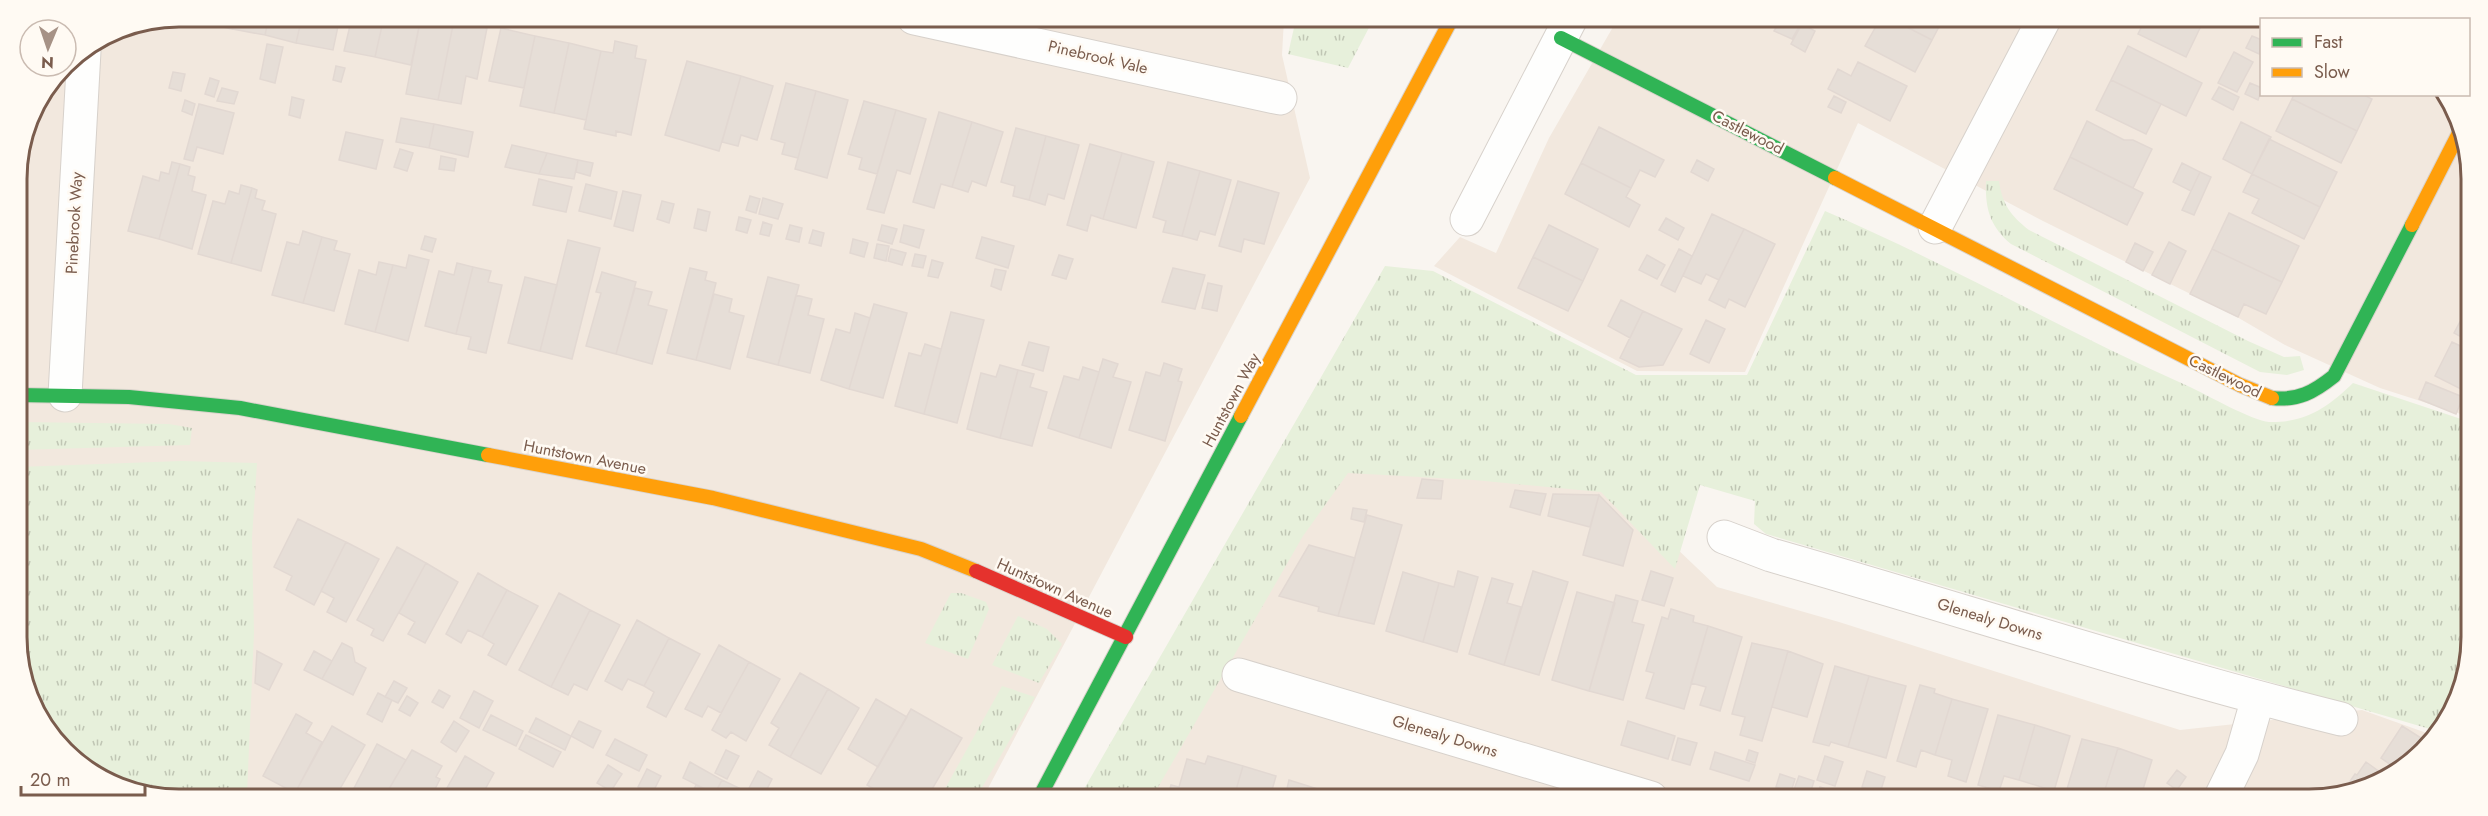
<svg xmlns="http://www.w3.org/2000/svg" width="2488" height="816" font-family="Jost,sans-serif">
<style>
.residential{fill:#f2e8de}
.grass{fill:url(#grass-tufts)}
.building{fill:#e6ded7;stroke:#e2d8d2;stroke-width:1.5}
.lines{fill:none;stroke-linecap:round;stroke-linejoin:round}
.street-casing{stroke:#d7d1cb;stroke-width:35}
.fast-casing{stroke:#d9d2cb;stroke-width:16}
.slow-casing{stroke:#d9d2cb;stroke-width:16}
.jam-casing{stroke:#d9d2cb;stroke-width:16}
.street{stroke:#fefefd;stroke-width:33}
.fast{stroke:#30b455;stroke-width:14}
.slow{stroke:#ff9f0a;stroke-width:14}
.jam{stroke:#e5322d;stroke-width:14}
.labels{text-anchor:middle;dominant-baseline:central;stroke-width:5;stroke-linejoin:round;paint-order:stroke}
.street-label{font-size:16px;fill:#7a5c4d;stroke:#fffaf3}
.rim{fill:none;stroke:#7a5c4d;stroke-width:3}
</style>
<defs>
<pattern id="grass-tufts" width="24" height="20" patternUnits="userSpaceOnUse" patternTransform="scale(1.5)"><rect width="24" height="20" fill="#e7f0db"/><path d="M3 7l-1-3M5 7V3M7 7l1-3M15 17l-1-3M17 17v-4M19 17l1-3" fill="none" stroke="#c0c6b4"/></pattern>
</defs>
<rect width="100%" height="100%" fill="#f9f5f0"/>
<!-- residential -->
<path class="residential" d="M179,17L1284,19L1282,55L1310,178L984,796L137,794L57,744L20,668L17,169L29,117L66,63L117,29Z
M1617,20L2261,22L2262,94L2442,95L2468,148L2467,416L2380,388L2285,345L2237,317L2043,221L1858,123L1745,372L1637,371L1434,266L1460,237L1496,253L1549,138Z
M1332,442L1607,482L1717,587L1839,622L2180,730L2362,710L2435,736L2408,766L2319,799L1149,796Z"/>
<!-- grass -->
<path class="grass" d="M1296,19L1373,20L1348,68L1288,54Z
M1986,181H1999C2002,204 2011,216 2029,230L2248,341L2284,357L2300,356L2304,370L2287,375L2260,372L2011,244C1990,226 1985,209 1986,181Z
M1825,211C1949,264 2066,332 2190,387C2207,395 2253,421 2269,422C2306,423 2328,407 2353,383L2467,421L2466,679L2444,727L2440,732L1766,534L1754,524L1755,501L1700,485L1675,569L1601,492L1474,480L1348,473L1303,536L1153,796H1080L1385,266L1433,271L1636,375H1747Z
M18,422L169,424L192,428L190,445L18,450Z
M181,461L257,463L252,538L254,633L247,794H137L57,744L20,668L18,467Z
M951,593H961L986,602L989,609L968,659L925,643Z
M1018,616L1047,629L1062,644L1039,683L992,665Z
M1002,686L1035,697L977,796H941Z"/>
<!-- building -->
<path class="building" d="M199,17H235L232,29L198,21Z
M235,17H269L265,35L232,29Z
M269,17H302L296,43L265,35Z
M302,17H340L333,50L296,43Z
M352,17H384L375,57L344,51Z
M384,17H421L411,65L375,57Z
M421,17L454,20L438,100L406,94Z
M454,20L487,28L477,79L466,76L461,104L438,100Z
M1780,21H1802L1792,39L1774,31Z
M1879,21H1895L1932,40L1915,72L1865,46Z
M1895,21H1942L1932,40Z
M2144,22H2191L2201,26L2186,57L2138,34Z
M1802,24L1815,31L1805,52L1791,44Z
M501,28L535,36L524,88L489,81Z
M535,36L569,43L554,113L520,106Z
M2252,36L2262,40L2259,54L2246,48Z
M615,41L637,46L635,58L646,60L631,135L616,131V136L584,129L601,51L613,53Z
M569,43L601,51L586,120L554,113Z
M267,44L283,47L275,83L260,79Z
M2128,46L2202,83L2186,116L2111,80Z
M2234,52L2253,62L2237,92L2218,83Z
M687,61L741,76L719,151L665,135Z
M1858,62L1907,86L1890,121L1828,89L1838,69L1851,76Z
M336,66L345,68L341,82L333,80Z
M173,72L185,74L181,91L169,88Z
M741,76L773,86L757,140L741,135L738,146L722,142Z
M210,78L219,81L214,97L205,94Z
M2111,80L2161,104L2146,134L2096,110Z
M786,83L816,91L798,158L782,154L785,143L771,139Z
M2250,83L2262,88L2258,100L2245,94Z
M2219,87L2239,97L2233,110L2212,99Z
M222,88L238,92L234,104L217,101Z
M816,91L848,100L827,178L795,169Z
M2294,94H2362L2372,99L2357,131L2292,99Z
M1834,96L1846,102L1841,113L1828,107Z
M292,97L304,100L300,118L289,115Z
M2292,99L2357,131L2341,163L2276,131Z
M185,100L195,104L192,115L182,111Z
M864,101L896,110L877,174L859,169L862,158L848,154Z
M199,104L234,113L223,154L197,147L193,161L184,159Z
M896,110L926,119L910,174L897,170L884,213L867,209Z
M939,112L972,122L952,187L941,184L934,208L913,202Z
M401,118L434,124L429,148L396,142Z
M2087,121L2124,140H2133L2152,149L2133,188L2070,157Z
M972,122L1003,132L986,186L972,181L968,192L952,187Z
M2241,122L2271,137L2252,174L2223,159Z
M434,124L473,132L468,157L429,148Z
M1599,127L1664,160L1655,177L1640,170L1631,188L1581,163Z
M1016,128L1046,136L1029,200L1013,196L1015,186L1001,182Z
M346,132L383,140L376,169L339,160Z
M1046,136L1079,145L1064,199L1048,194L1045,205L1029,200Z
M2269,139L2337,172L2320,207L2252,174Z
M1090,144L1122,153L1103,219L1091,215L1087,231L1067,225Z
M512,145L547,153L539,174L505,167Z
M400,149L413,153L407,171L394,167Z
M547,153L578,160L574,179L539,174Z
M1122,153L1154,162L1136,228L1103,219Z
M441,156L456,159L454,171L439,169Z
M2070,157L2143,193L2127,225L2054,189Z
M578,160L593,163L590,176L576,172Z
M1697,160L1714,169L1708,181L1691,172Z
M172,162L180,164L159,239L128,231L143,176L159,181L161,172L169,174Z
M1168,162L1200,171L1182,236L1163,232L1166,221L1153,217Z
M1581,163L1631,188L1626,197L1640,205L1629,227L1565,194Z
M2182,163L2200,172L2191,191L2173,182Z
M180,164L190,167L188,175L195,177L192,191L206,195L192,249L159,239Z
M1200,171L1231,180L1215,235L1200,231L1197,240L1182,236Z
M2200,172L2211,177L2194,215L2182,210Z
M2252,174L2320,207L2304,239L2252,213L2259,199L2243,192Z
M539,179L572,187L566,212L533,205Z
M1238,181L1279,193L1264,244L1244,239L1241,252L1219,246Z
M586,184L617,192L611,219L579,211Z
M241,185L252,188L231,263L198,254L213,201L225,204L229,191L239,194Z
M252,188L257,190L255,198L265,201L262,210L276,214L261,271L231,263Z
M623,191L641,195L633,231L614,226Z
M17,195H24L22,246H17Z
M750,196L760,199L756,213L746,210Z
M763,198L783,204L778,219L759,214Z
M662,201L674,204L669,223L657,219Z
M698,209L710,212L706,231L694,228Z
M2229,213L2299,246L2282,282L2212,249Z
M1712,214L1744,229L1719,280L1706,274L1701,284L1683,276Z
M739,217L751,220L747,233L736,230Z
M1666,218L1684,228L1678,240L1659,230Z
M763,222L772,225L769,236L760,234Z
M790,225L802,228L799,242L786,239Z
M882,225L897,229L892,244L878,240Z
M904,225L924,230L919,248L900,242Z
M1549,225L1598,249L1583,281L1533,257Z
M1744,229L1775,244L1745,307L1729,299L1725,308L1709,300Z
M813,230L824,233L821,246L809,243Z
M303,231L322,237L303,303L272,295L287,242L299,245Z
M425,236L436,239L432,252L421,249Z
M322,237L337,241L334,250L350,254L334,311L303,303Z
M982,237L1014,246L1008,268L976,258Z
M853,239L868,243L864,257L850,253Z
M568,240L600,248L572,359L540,351Z
M2169,242L2186,251L2170,284L2152,275Z
M2135,243L2153,252L2143,271L2126,262Z
M877,244L889,246L886,261L874,258Z
M891,249L906,253L902,265L888,261Z
M1679,249L1692,256L1675,292L1661,285Z
M2212,249L2282,282L2266,314L2244,304L2238,317L2190,294Z
M915,254L926,256L923,268L912,266Z
M409,255L429,260L408,341L375,332L393,265L406,268Z
M1059,255L1073,259L1066,279L1052,275Z
M1647,255L1665,265L1657,279L1639,270Z
M1533,257L1583,281L1568,311L1518,288Z
M932,260L943,263L938,278L928,276Z
M379,262L393,265L375,332L345,324L359,270L376,275Z
M457,263L473,267L456,334L425,326L439,271L454,275Z
M473,267L491,271L488,282L502,285L486,353L468,349L471,337L456,334Z
M690,268L707,272L705,280L716,283L696,360L667,353Z
M1173,268L1205,275L1195,309L1162,302Z
M995,269L1006,271L1001,290L991,286Z
M602,272L636,282L616,354L586,346L601,293L596,292Z
M525,277L557,285L540,351L508,343Z
M768,277L799,285L778,365L747,357Z
M1208,283L1222,286L1217,311L1202,308Z
M635,288L652,292L648,305L667,310L652,364L616,354Z
M714,294L732,299L729,312L744,316L730,369L696,360Z
M796,295L812,299L808,315L824,319L810,373L778,365Z
M1621,300L1643,311L1630,338L1608,326Z
M874,304L907,313L883,398L849,389Z
M2468,307L2467,340L2454,333Z
M1643,311L1682,329L1663,365L1639,367L1620,358Z
M951,312L984,320L957,423L924,414Z
M855,313L870,318L849,389L821,380L836,329L850,333Z
M1706,320L1725,329L1709,363L1690,354Z
M1029,342L1049,347L1043,371L1022,365Z
M2452,342L2467,349V392L2435,376Z
M925,344L941,349L924,414L895,406L909,353L921,356Z
M1103,359L1118,364L1113,377L1131,382L1111,448L1079,438Z
M1164,363L1182,369L1178,381L1182,382L1165,441L1129,430L1146,372L1160,376Z
M1000,365L1018,370L1000,438L967,429L981,373L996,377Z
M1083,367L1099,372L1079,438L1048,428L1064,376L1079,380Z
M1018,370L1034,374L1030,387L1047,392L1032,446L1000,438Z
M2426,382L2463,397L2456,414L2419,399Z
M1422,479L1443,481L1441,499L1417,498Z
M1515,490L1546,494L1540,515L1510,507Z
M1553,494L1599,495L1590,527L1548,516Z
M1599,495L1633,530L1623,566L1583,555Z
M1353,508L1367,510L1364,522L1351,519Z
M1367,515L1402,525L1374,624L1338,616Z
M298,519L346,542L314,605L286,590L292,576L274,567Z
M346,542L379,559L346,622L327,612L334,598L321,591Z
M1309,545L1355,558L1338,616L1318,611L1319,607L1279,596Z
M397,547L426,563L383,641L371,635L374,629L357,620Z
M426,563L458,582L425,643L408,634L415,622L399,613Z
M1458,571L1478,577L1457,652L1423,642L1439,583L1454,587Z
M1533,571L1568,582L1539,675L1504,665Z
M1651,571L1673,578L1664,606L1642,600Z
M1403,572L1439,583L1423,642L1386,631Z
M478,573L507,590L482,637L468,630L461,643L446,634Z
M1492,578L1513,584L1507,603L1521,607L1504,665L1469,654Z
M507,590L538,606L506,665L488,655L494,644L482,637Z
M1577,592L1615,603L1589,691L1552,680Z
M559,593L590,610L551,687L519,670Z
M1616,595L1638,601L1632,622L1644,625L1623,700L1589,691Z
M1671,609L1694,616L1693,622L1708,626L1684,709L1646,698L1654,673L1646,671L1662,617L1668,619Z
M590,610L620,625L587,690L574,684L568,695L551,687Z
M637,620L669,638L644,686L628,679L622,690L605,681Z
M1708,626L1742,637L1720,711L1700,705L1706,687L1691,683Z
M669,638L700,654L666,717L647,707L654,692L644,686Z
M342,643L352,648L355,662L366,668L353,695L322,679Z
M1752,643L1788,651L1762,741L1740,735L1745,717L1732,714Z
M719,645L749,662L721,713L708,706L702,717L685,709Z
M257,651L282,664L269,690L255,683Z
M314,651L332,661L322,679L304,670Z
M1788,651L1823,664L1807,717L1772,707Z
M749,662L780,679L746,741L731,732L726,738L712,730Z
M1835,666L1869,676L1848,747L1831,742L1829,746L1813,742Z
M800,673L828,689L790,757L769,745L779,728L771,723Z
M1869,676L1906,686L1886,758L1848,747Z
M394,681L407,688L398,703L385,697Z
M1920,685L1935,689L1934,693L1952,699L1935,755L1921,750L1916,767L1897,761Z
M828,689L859,708L821,774L790,757Z
M439,690L450,696L443,708L432,702Z
M474,691L493,701L479,728L460,718Z
M378,693L392,700L382,722L367,714Z
M407,696L418,703L410,716L399,710Z
M876,699L907,717L878,767L848,749Z
M1952,699L1988,709L1966,782L1948,776L1952,760L1935,755Z
M911,709L962,738L928,796H886L867,785Z
M296,714L312,723L306,733L322,742L295,793L263,776Z
M491,715L523,731L516,746L483,730Z
M1998,715L2035,725L2019,780L2004,776L1999,791L1978,785Z
M536,718L571,736L565,750L529,732Z
M454,721L469,731L456,752L441,742Z
M579,721L601,731L593,748L571,736Z
M1628,721L1675,736L1668,759L1621,745Z
M2035,725L2070,736L2054,791L2019,780Z
M332,726L365,745L337,794H298L295,793Z
M2402,726L2429,743L2408,766L2398,770L2381,758Z
M526,735L561,752L553,767L519,749Z
M1678,738L1697,743L1690,765L1672,760Z
M615,739L647,755L639,771L606,755Z
M2082,739L2118,748L2102,799H2064Z
M377,744L406,760L386,794H351Z
M2118,748L2152,760L2140,799H2102Z
M412,750L442,766L436,777L440,779L432,795L386,794Z
M726,750L739,756L727,779L715,773Z
M1749,750L1758,753L1755,763L1746,760Z
M1715,752L1755,765L1749,781L1710,769Z
M465,756L494,773L482,795H443Z
M1208,756L1243,766L1234,797L1168,796L1171,785L1179,787L1187,759L1205,764Z
M1825,756L1843,762L1835,786L1817,780Z
M690,762L722,780L715,794L683,778Z
M2366,762L2384,775L2344,790L2355,774L2357,775Z
M608,765L622,774L611,791L597,783Z
M1243,766L1276,776L1270,797H1234Z
M647,769L661,776L652,794L638,787Z
M2177,770L2186,777L2177,790L2167,783Z
M758,771L772,779L764,795L748,790Z
M1867,771L1885,777L1880,793L1862,787Z
M1780,774L1795,779L1791,792L1776,787Z
M1799,776L1814,781L1809,797L1793,792Z
M722,780L739,788L735,795H714Z
M1289,780L1324,791L1322,797H1285Z
M696,785L715,794L714,795H691Z
M1820,787L1835,792L1833,798H1816Z"/>
<g class="lines">
<!-- street casing -->
<g class="street-casing">
<path id="street" d="M914,18L1280,98
M1467,219L1570,20
M1935,227L2043,21
M65,395L84,51
M1724,537L1771,555C1961,609 2149,671 2341,719
M1239,675L1651,798
M2220,799L2242,754L2258,698"/>
</g>
<!-- fast casing -->
<g class="fast-casing">
<path id="fast" d="M1561,38L1835,178
M18,395L129,397L240,408L488,455
M2272,398C2298,401 2314,392 2334,376L2412,225
M1040,796L1241,416"/>
</g>
<!-- slow casing -->
<g class="slow-casing">
<path id="slow" d="M1835,178L2240,385L2272,398
M2412,225L2460,131
M1241,416L1451,20
M488,455L713,498L921,549L976,571"/>
</g>
<!-- jam casing -->
<g class="jam-casing">
<path id="jam" d="M976,571L1126,637"/>
</g>
<!-- street -->
<use href="#street" class="street"/>
<!-- fast -->
<use href="#fast" class="fast"/>
<!-- slow -->
<use href="#slow" class="slow"/>
<!-- jam -->
<use href="#jam" class="jam"/>
</g>
<g class="labels">
<!-- street labels -->
<g class="street-label">
<text transform="translate(1098 57) rotate(13)">Pinebrook Vale</text>
<text transform="translate(1748 132) rotate(27)">Castlewood</text>
<text transform="translate(74 223) rotate(-87)">Pinebrook Way</text>
<text transform="translate(2225 376) rotate(26)">Castlewood</text>
<text transform="translate(1231 400) rotate(-62)">Huntstown Way</text>
<text transform="translate(585 457) rotate(11)">Huntstown Avenue</text>
<text transform="translate(1055 588) rotate(24)">Huntstown Avenue</text>
<text transform="translate(1990 619) rotate(17)">Glenealy Downs</text>
<text transform="translate(1445 736) rotate(17)">Glenealy Downs</text>
</g>
</g>
<!-- crop -->
<path d="M0 0H2488V816H0ZM179 27H2309A152 152 0 0 1 2461 179V637A152 152 0 0 1 2309 789H179A152 152 0 0 1 27 637V179A152 152 0 0 1 179 27Z" fill="#fffaf3" fill-rule="evenodd"/>
<path class="rim" d="M179 27H2309A152 152 0 0 1 2461 179V637A152 152 0 0 1 2309 789H179A152 152 0 0 1 27 637V179A152 152 0 0 1 179 27Z"/>
<!-- legend -->
<rect x="2260" y="18" width="210" height="78" fill="#fffaf3" stroke="#cabbb1" stroke-width="1.5"/>
<rect x="2272" y="38" width="30" height="9" fill="#30b455" stroke="#cabbb1" stroke-width="1.5"/>
<text x="2314" y="48" font-size="18" fill="#7a5c4d">Fast</text>
<rect x="2272" y="68" width="30" height="9" fill="#ff9f0a" stroke="#cabbb1" stroke-width="1.5"/>
<text x="2314" y="78" font-size="18" fill="#7a5c4d">Slow</text>
<!-- north arrow -->
<g transform="translate(48 48) rotate(182)"><circle r="28" fill="#fffaf3" stroke="#cabbb1" stroke-width="1.5"/>
<path d="M0-4.5L10 22L0 15L-10 22Z" fill="#a69286"/>
<text y="-9" font-size="16" font-weight="bold" text-anchor="middle" fill="#7a5c4d">N</text>
</g>
<!-- scale -->
<path d="M21 786v9h124v-9" fill="none" stroke="#7a5c4d" stroke-width="3"/>
<text x="30" y="786" font-size="18" fill="#7a5c4d" stroke="#fffaf3" stroke-width="4.5" paint-order="stroke">20 m</text>
</svg>
